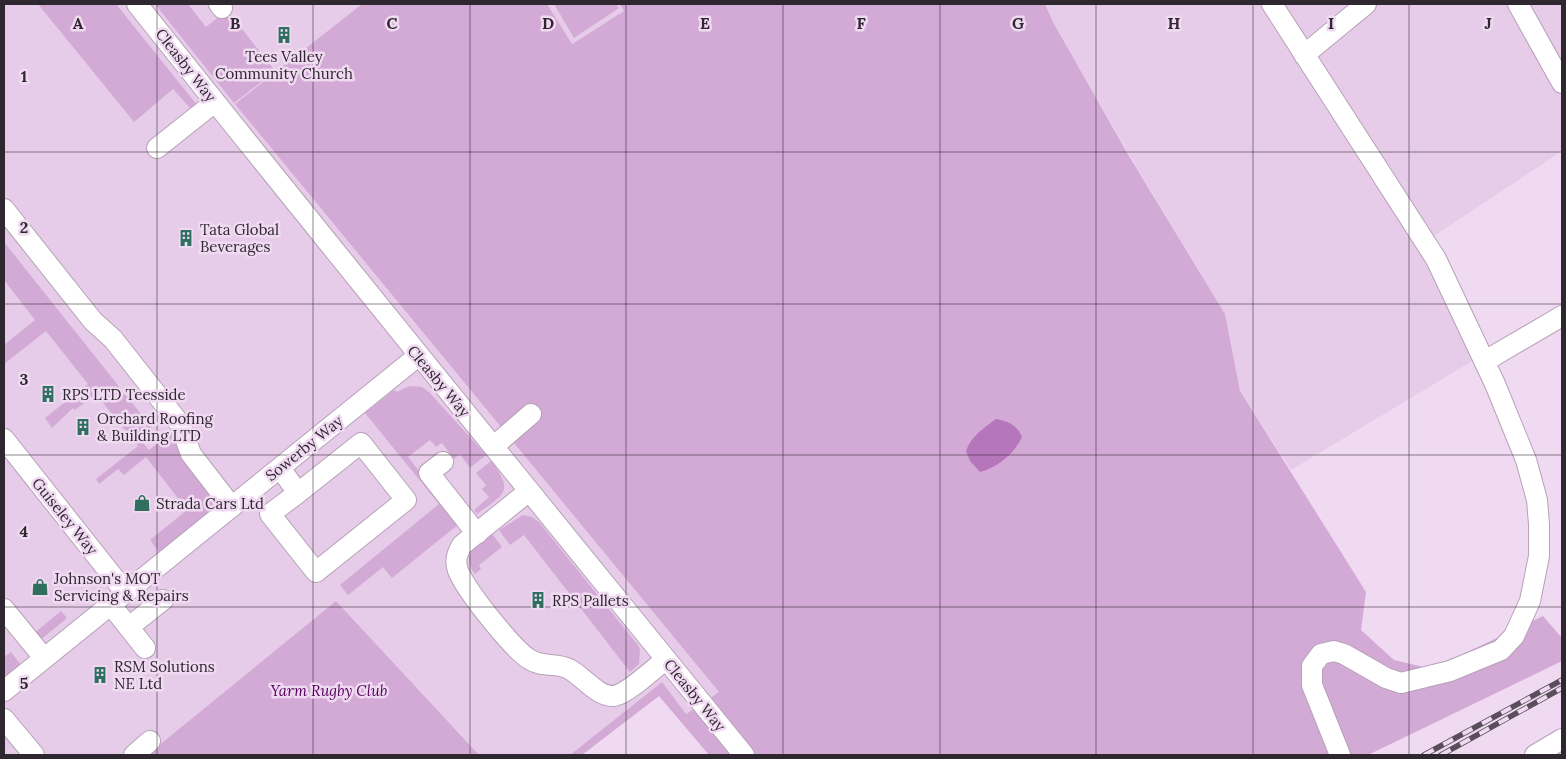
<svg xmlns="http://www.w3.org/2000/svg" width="1566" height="759" font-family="Lora,serif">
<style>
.built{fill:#e6cce8}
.green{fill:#d3a9d6}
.water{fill:#b676bc}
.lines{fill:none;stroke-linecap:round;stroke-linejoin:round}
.minor-casing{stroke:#b6a1b7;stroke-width:22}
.minor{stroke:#fff;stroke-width:20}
.rail-casing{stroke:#594e5a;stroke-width:5.5}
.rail{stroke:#f0daf1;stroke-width:4;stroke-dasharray:11;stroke-linecap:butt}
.grid{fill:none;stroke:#2f2730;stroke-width:1;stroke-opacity:0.55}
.labels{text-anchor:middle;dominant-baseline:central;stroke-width:5;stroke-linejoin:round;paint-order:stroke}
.poi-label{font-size:15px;fill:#2f2730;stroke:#f0daf1;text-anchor:start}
.street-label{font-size:15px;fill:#2f2730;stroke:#f0daf1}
.park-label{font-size:15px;font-style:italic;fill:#56005e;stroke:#f0daf1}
.grid-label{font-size:16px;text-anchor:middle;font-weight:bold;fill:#2f2730;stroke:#f0daf1;stroke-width:5;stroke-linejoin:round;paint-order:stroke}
</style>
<rect width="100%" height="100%" fill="#f0daf1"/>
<!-- built -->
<path class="built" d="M4,4H362L235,104L719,692L686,714L662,682L570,755H479L336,601L147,755H4Z
M547,4H620L625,11L571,44Z
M1045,4H1562V151L1434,236L1479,357L1291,470L1240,391L1225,314L1130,156L1053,22Z"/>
<!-- green -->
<path class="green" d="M38,4H116L197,105L191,109L173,89L134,122Z
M155,4H188L206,27L227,10L275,71L234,103Z
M362,4H547L572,44L624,11L620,4H1045L1053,22L1129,156L1225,314L1240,391L1366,592L1361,630L1394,660L1432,669L1543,616L1562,638V661L1368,755H709L659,696L582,755H570L662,682L686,714L719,692L235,104Z
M554,4H616L619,8L574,38Z
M4,242L152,428L139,438L149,450L171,433L175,439V443L209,486L215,500L211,511L159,552L150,540L187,510L146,457L124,475L118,469L99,484L96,479L138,446L96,394L75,410L73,408L52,428L45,418L88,384L46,331L4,364V345L35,320L4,280Z
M409,386L422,387L429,392L486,455L470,468L460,454L454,459L442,443L436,447L430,440L408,457L460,523L392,578L383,567L348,595L340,585L439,504L365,413L394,390L397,392Z
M491,461C516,493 502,495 477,514L474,510L489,497L482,489L486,485L476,473Z
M523,515L532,517L539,522L637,644L640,649L639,664L630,672L524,535L510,545L499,530Z
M490,531L502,547L479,565L481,569L475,574C460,556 476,544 490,531Z
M336,601L479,755H147Z
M61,611L67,618L38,642L32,635Z
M11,652L21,665L4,678V657Z"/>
<!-- water -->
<path class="water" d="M996,419C1008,421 1017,425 1022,437C1014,454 998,467 980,472L970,461L966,451C971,436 984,428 996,419Z"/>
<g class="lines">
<!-- minor casing -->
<g class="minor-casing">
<path id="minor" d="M137,4C337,256 541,505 744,755
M219,4L222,8
M1272,4L1436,259L1495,384L1526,460L1537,500L1539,524V556L1530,601L1514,636L1501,650L1450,671L1401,683L1386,678L1344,654L1334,651L1321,654L1312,666V685L1340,755
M1518,4L1562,83
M1304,55L1366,4
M157,148L215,102
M4,209L93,321L113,339L180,424L191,454L232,507
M1485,361L1562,316
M4,439L126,593
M494,446L531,414
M443,462L429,473L477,534
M280,468L298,493L361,443L406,500L316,572L270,514L298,493
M529,491L462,545C458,552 455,558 457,567C460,584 513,649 529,659C542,668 556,662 569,669C583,676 597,697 614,696C627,694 655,668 666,659
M111,605L145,648
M4,609L44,658
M129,627L163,600
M4,691L418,356
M4,719L34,755
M134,755L150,741
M1535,755L1562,739"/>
</g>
<!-- minor -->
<use href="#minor" class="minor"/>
<!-- rail casing -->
<g class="rail-casing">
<path id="rail" d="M1424,755L1562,680
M1441,755L1562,688"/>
</g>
<!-- rail -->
<use href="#rail" class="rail"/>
</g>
<!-- grid -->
<path class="grid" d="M157,4V755M313,4V755M470,4V755M626,4V755M783,4V755M940,4V755M1096,4V755M1253,4V755M1409,4V755M4,152H1562M4,304H1562M4,455H1562M4,607H1562"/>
<!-- icons -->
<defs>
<g id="building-bare" transform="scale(1.35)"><path d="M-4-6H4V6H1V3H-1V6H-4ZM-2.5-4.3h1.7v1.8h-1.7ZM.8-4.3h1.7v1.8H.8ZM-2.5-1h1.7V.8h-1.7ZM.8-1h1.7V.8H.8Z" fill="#2e6f5f" stroke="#f0daf1" stroke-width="2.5" paint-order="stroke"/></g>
<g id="shop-bare" transform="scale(1.35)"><path d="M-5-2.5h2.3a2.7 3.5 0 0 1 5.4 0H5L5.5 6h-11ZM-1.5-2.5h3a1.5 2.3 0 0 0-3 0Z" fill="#2e6f5f" stroke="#f0daf1" stroke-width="2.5" paint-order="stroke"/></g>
</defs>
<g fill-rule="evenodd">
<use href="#building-bare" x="284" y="35"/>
<use href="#building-bare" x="186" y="238"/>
<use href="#building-bare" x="48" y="394"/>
<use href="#building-bare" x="83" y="427"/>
<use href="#shop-bare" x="142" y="503"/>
<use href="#shop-bare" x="40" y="587"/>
<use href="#building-bare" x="538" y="600"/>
<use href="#building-bare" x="100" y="675"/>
</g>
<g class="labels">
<!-- poi labels -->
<g class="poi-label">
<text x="284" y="56" text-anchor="middle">Tees Valley<tspan x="284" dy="17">Community Church</tspan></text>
<text x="200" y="229">Tata Global<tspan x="200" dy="17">Beverages</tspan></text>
<text x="62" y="394">RPS LTD Teesside</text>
<text x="97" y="418">Orchard Roofing<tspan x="97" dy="17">&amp; Building LTD</tspan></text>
<text x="156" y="503">Strada Cars Ltd</text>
<text x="54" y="578">Johnson's MOT<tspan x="54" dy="17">Servicing &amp; Repairs</tspan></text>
<text x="552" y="600">RPS Pallets</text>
<text x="114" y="666">RSM Solutions<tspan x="114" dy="17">NE Ltd</tspan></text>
</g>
<!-- street labels -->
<g class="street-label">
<text transform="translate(186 65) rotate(52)">Cleasby Way</text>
<text transform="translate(439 381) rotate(50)">Cleasby Way</text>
<text transform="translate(304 448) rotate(-39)">Sowerby Way</text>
<text transform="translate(65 516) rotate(51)">Guiseley Way</text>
<text transform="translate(695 695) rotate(51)">Cleasby Way</text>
</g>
<!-- park labels -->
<g class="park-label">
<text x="329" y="690">Yarm Rugby Club</text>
</g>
</g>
<g class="grid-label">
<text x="78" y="29">A</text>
<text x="235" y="29">B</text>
<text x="392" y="29">C</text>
<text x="548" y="29">D</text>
<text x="705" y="29">E</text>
<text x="861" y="29">F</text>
<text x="1018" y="29">G</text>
<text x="1174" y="29">H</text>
<text x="1331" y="29">I</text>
<text x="1488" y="29">J</text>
<text x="24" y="82">1</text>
<text x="24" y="233">2</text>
<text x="24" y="385">3</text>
<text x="24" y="537">4</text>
<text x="24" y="689">5</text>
</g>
<!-- border -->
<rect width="1566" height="759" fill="none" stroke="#2f2730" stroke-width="10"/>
</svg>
